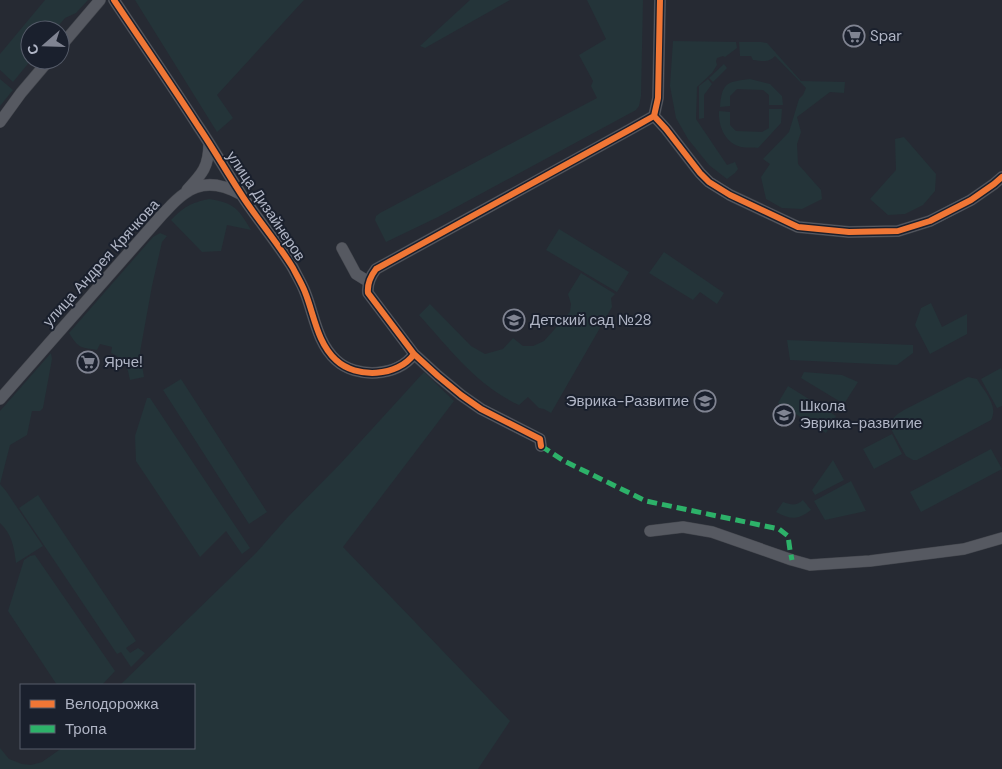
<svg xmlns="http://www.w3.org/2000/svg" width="1002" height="769" font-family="'DM Sans',sans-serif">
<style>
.green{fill:#243439}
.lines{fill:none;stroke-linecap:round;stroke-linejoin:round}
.minor-casing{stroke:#42454c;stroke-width:12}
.minor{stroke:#565961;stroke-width:11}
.quiet{stroke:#2db169;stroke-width:5;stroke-dasharray:10 5;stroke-linecap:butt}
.cycleway-casing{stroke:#1a202d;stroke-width:9}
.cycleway{stroke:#f07635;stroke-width:6}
.labels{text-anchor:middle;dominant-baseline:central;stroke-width:4;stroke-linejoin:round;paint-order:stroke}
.poi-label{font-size:15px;fill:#b0b5c5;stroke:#1a202d;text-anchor:start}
.street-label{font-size:15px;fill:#b0b5c5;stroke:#1a202d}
</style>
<rect width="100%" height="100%" fill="#262a33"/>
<!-- green -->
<path class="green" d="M45,0H88L76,13L65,18L55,30H30V60H31L13,82L0,70V54Z
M135,0H304L217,95L233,118L217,132Z
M470,0H510L425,48L420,46Z
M587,0H643L641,96L639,106L636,110L438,217L386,242L375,220L376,216L380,213L597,98L591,86L593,81L579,55L606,39Z
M673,41L736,42L737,48L725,57L723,56L717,58L716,61L717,65L712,73L697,87L696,119L727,165L735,162L738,169L735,173L727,179L709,165L688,139L676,118L670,86Z
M739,42H761L767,43L801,81L845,82L844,93L830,92L797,117L801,132L797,144L798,164L821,190L822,199L802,209L782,208L766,199L761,177L770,164L763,159L789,132L799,99L803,95L806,88L775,56C769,63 762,61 753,60L751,56H740Z
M724,64L727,68L713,82L709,78Z
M0,79L13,90L0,106Z
M708,79L712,84L704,95V118L699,119V86Z
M750,79L770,84L782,96L783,105H769V95L763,90L737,89L730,96V106L720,107C722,82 727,82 750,79Z
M769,109H782L781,123L758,148C753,147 747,148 741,147C725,143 718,126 719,111L730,112V125L736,131L762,132L769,128Z
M904,137L936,174L935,191L923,205L905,214L888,215L870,199L896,170L895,139Z
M209,199C234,203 238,208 251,230L227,225L221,251L202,252L171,220C184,207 190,203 209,199Z
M559,229L629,272L617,292L546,250Z
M160,233L167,236L162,242L152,286L140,352L144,377L130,380C127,365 126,360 111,353L112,347L100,344L97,350C80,347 79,349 69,333L153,237Z
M664,252L724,293L717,304L700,292L693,300L649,273Z
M581,273L615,294L611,298L612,307L551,413L544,409L539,408L528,397L519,405C477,386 449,348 419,315L430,304L471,346L485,354L503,349L513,338L523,346H533L544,341L570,312L571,304L568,294Z
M931,303L942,327L967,314V334L930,354L915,325L921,308Z
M787,340L913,345V353L897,365L790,360Z
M51,353L52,359L43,408L40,411H32L27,435L10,445L0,484L6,491L43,546L16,563C14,547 12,534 0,523V411Z
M1001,368L1002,371V406L997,408L981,379Z
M424,372L454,401L343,547L510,721L478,769H0V748L9,759L22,764L31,765L42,762L62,748H194V685H120L256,553L287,518L341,463Z
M804,372L842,375L858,382L844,404L801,378Z
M968,377L977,379C984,391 999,406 991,420L917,460H913L906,456L891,429C890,418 896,415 904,410Z
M181,379L267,512L249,524L163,390Z
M788,386L836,416L826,433L778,403Z
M147,398H150L250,548L242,554L226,531L200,557L136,461L135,436Z
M892,434L902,454L874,469L863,449Z
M991,449L1002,469L921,512L910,492Z
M833,460L844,480L815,495L812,490Z
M851,481L866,511L825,520L814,501Z
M38,495L136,641L126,648L130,653L138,648L145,653L131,667L121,652L117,654L19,508Z
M803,500L811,510C798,520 791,520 776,512L783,502C792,505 796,506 803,500Z
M35,555L115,671L102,685H57L8,611L24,560L30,556Z"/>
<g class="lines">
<!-- minor casing -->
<g class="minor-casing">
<path id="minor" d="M114,0C142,42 171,84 198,126C213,148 226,171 241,194C257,219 277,242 293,268C297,276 302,284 305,292C314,314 317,343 336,360C356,379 398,377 414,354
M60,47L100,0
M654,116L666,129L700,173L709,182L730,195L798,227L849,232L898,231L930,221L971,200L994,184L1002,177
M0,122L21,93L49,60
M187,190C202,174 209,167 209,143
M342,248L356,274L369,282
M0,399L161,216C168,209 175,200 184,194C202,180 222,184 240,194
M541,446L540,439L481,409L461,395L438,376L414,354L368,293C367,284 370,277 376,269L629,130L654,116L658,98L660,0
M650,531L683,527L712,532L792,560L810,565L870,561L964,549L1002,538"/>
</g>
<!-- minor -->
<use href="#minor" class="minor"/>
<!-- quiet -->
<path class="quiet" d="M541,446L564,461L646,501L779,529L788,536L790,550L792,560"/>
<!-- cycleway casing -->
<g class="cycleway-casing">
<path id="cycleway" d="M114,0C142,42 171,84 198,126C213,148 226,171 241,194C257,219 277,242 293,268C297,276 302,284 305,292C314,314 317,343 336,360C356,379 398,377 414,354
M654,116L666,129L700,173L709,182L730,195L798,227L849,232L898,231L930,221L971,200L994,184L1002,177
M541,446L540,439L481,409L461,395L438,376L414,354L368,293C367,284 370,277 376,269L629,130L654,116L658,98L660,0"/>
</g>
<!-- cycleway -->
<use href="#cycleway" class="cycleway"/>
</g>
<!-- icons -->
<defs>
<g id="supermarket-ring" transform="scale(1.125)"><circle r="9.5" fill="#1a202d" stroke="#808492" stroke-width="1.5"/><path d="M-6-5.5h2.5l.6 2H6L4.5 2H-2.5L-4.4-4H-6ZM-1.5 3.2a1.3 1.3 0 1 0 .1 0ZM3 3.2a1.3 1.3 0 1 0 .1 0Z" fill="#808492"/></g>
<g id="school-ring" transform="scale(1.125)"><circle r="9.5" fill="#1a202d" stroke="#808492" stroke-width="1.5"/><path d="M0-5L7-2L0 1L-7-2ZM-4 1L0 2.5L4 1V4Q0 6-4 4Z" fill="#808492"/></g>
</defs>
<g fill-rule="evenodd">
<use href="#supermarket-ring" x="854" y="36"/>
<use href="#school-ring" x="514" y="320"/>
<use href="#supermarket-ring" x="88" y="362"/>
<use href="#school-ring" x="705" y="401"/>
<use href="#school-ring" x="784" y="415"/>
</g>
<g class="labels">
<!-- poi labels -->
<g class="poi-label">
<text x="870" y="36">Spar</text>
<text x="530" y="320">Детский сад №28</text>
<text x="104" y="362">Ярче!</text>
<text x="689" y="401" text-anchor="end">Эврика-Развитие</text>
<text x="800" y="406">Школа<tspan x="800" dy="17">Эврика-развитие</tspan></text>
</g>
<!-- street labels -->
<g class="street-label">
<text transform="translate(266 206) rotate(56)">улица Дизайнеров</text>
<text transform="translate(101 263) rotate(-48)">улица Андрея Крячкова</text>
</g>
</g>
<!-- legend -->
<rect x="20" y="684" width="175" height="65" fill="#1a202d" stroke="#565c6a"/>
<rect x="30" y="700" width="25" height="8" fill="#f07635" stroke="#565c6a"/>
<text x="65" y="709" font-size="15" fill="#b0b5c5">Велодорожка</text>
<rect x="30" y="725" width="25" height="8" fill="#2db169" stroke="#565c6a"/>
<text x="65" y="734" font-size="15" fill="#b0b5c5">Тропа</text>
<!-- north arrow -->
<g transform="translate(45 45) rotate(250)"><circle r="24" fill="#1a202d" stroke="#565c6a"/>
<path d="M0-4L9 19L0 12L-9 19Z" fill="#808492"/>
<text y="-8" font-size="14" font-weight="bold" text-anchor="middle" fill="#b0b5c5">С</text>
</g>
</svg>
